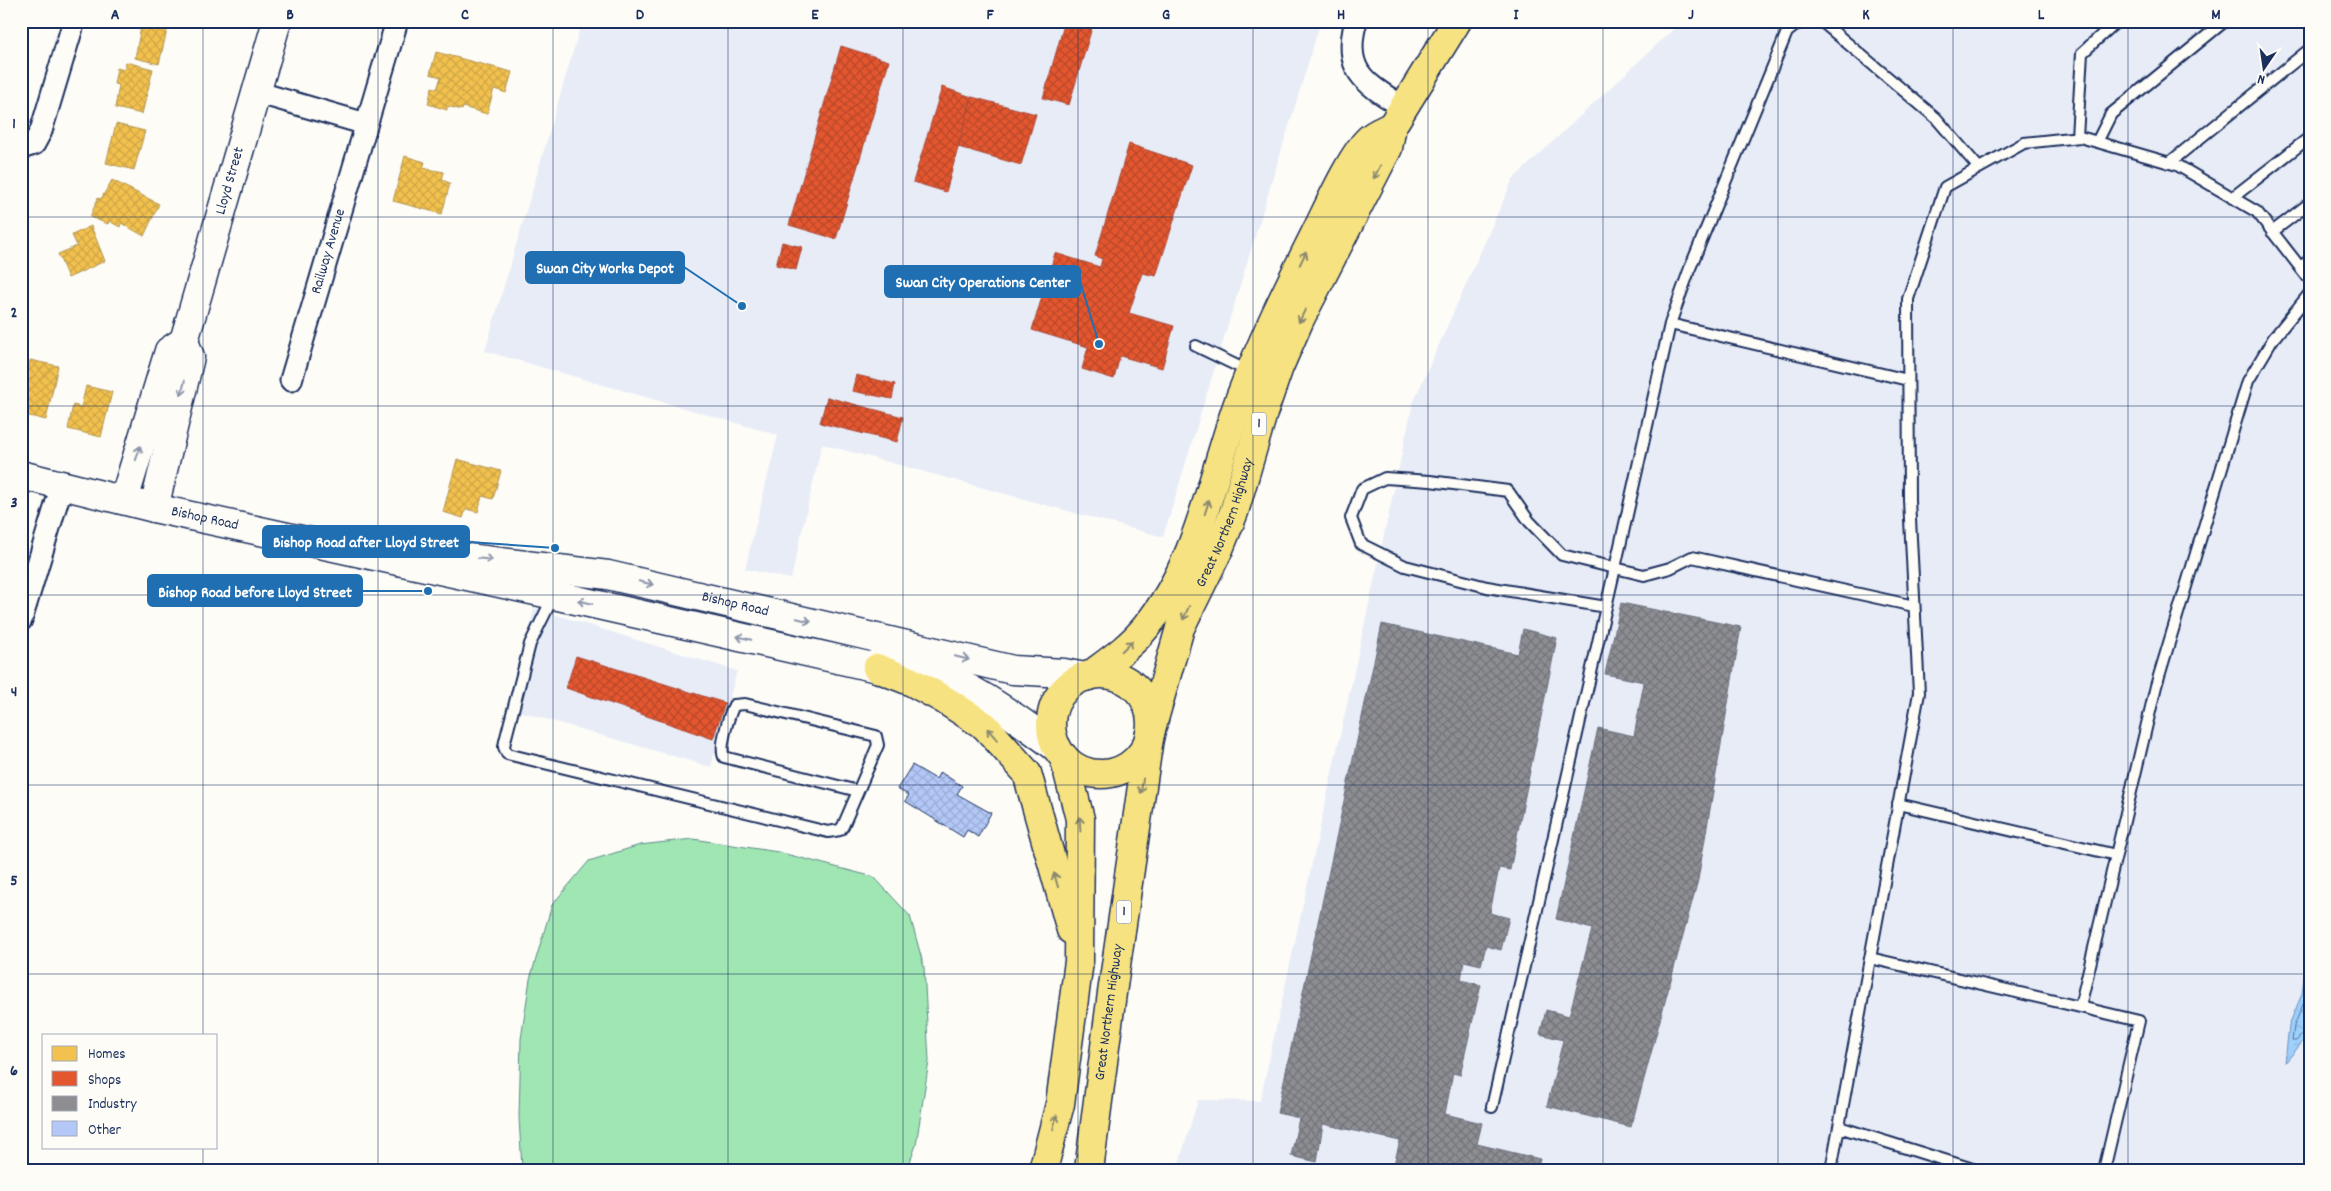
<svg xmlns="http://www.w3.org/2000/svg" width="2331" height="1191" font-family="Dekko,sans-serif">
<style>
.built{fill:#e7ecf7}
.pitch{fill:#a0e6b3;stroke:#5e8a88}
.water{fill:url(#water-ripples);stroke:#6a90bc}
.homes{fill:url(#homes-cross-hatch);stroke:#b29553}
.shops{fill:url(#shops-cross-hatch);stroke:#a84b3c}
.industry{fill:url(#industry-cross-hatch);stroke:#6b7182}
.lines{fill:none;stroke-linecap:round;stroke-linejoin:round}
.shore{stroke:#4f6f9d;stroke-width:1}
.building{fill:url(#building-cross-hatch);stroke:#1b2f5e}
.lane-casing{stroke:#1b2f5e;stroke-width:14}
.street-casing{stroke:#1b2f5e;stroke-width:25}
.secondary-casing{stroke:#1b2f5e;stroke-width:31}
.primary-casing{stroke:#1b2f5e;stroke-width:31}
.lane{stroke:#fdfcf7;stroke-width:10}
.street{stroke:#fdfcf7;stroke-width:21}
.secondary{stroke:#fdfcf7;stroke-width:28}
.primary{stroke:#f7e281;stroke-width:28}
.oneway{stroke:#898870}
.oneway2{stroke:#8c96aa}
.grid{fill:none;stroke:#1b2f5e;stroke-width:1;stroke-opacity:0.55}
.labels{text-anchor:middle;dominant-baseline:central;stroke-width:5;stroke-linejoin:round;paint-order:stroke}
.shield{fill:#fdfcf7;stroke:#5f6c8c;stroke-width:1}
.shield-label{font-size:14px;font-weight:bold;fill:#1b2f5e}
.street-label{font-size:15px;fill:#1b2f5e;stroke:#fdfcf7}
.leader{fill:none;stroke:#1f6fb2;stroke-width:2}
.callout-dot{fill:#1f6fb2;stroke:#fdfcf7;stroke-width:2}
.callout{fill:#1f6fb2;stroke:#1f6fb2;stroke-width:2}
.callout-label{font-size:16px;text-anchor:middle;font-weight:bold;fill:#fff}
.neatline{fill:none;stroke:#1b2f5e;stroke-width:2}
.grid-label{font-size:16px;text-anchor:middle;font-weight:bold;fill:#1b2f5e}
</style>
<defs>
<pattern id="water-ripples" width="26" height="14" patternUnits="userSpaceOnUse" patternTransform="scale(1.25)"><rect width="26" height="14" fill="#9ed0fb"/><path d="M2 4q2-2 4 0t4 0M15 11q2-2 4 0t4 0" fill="none" stroke="#88b3da"/></pattern>
<pattern id="homes-cross-hatch" width="8" height="8" patternUnits="userSpaceOnUse" patternTransform="scale(1.25)"><rect width="8" height="8" fill="#f2c14e"/><path d="M0 0l8 8M0 8l8-8" fill="none" stroke="#cfa646"/></pattern>
<pattern id="shops-cross-hatch" width="8" height="8" patternUnits="userSpaceOnUse" patternTransform="scale(1.25)"><rect width="8" height="8" fill="#e4572e"/><path d="M0 0l8 8M0 8l8-8" fill="none" stroke="#b8482a"/></pattern>
<pattern id="industry-cross-hatch" width="8" height="8" patternUnits="userSpaceOnUse" patternTransform="scale(1.25)"><rect width="8" height="8" fill="#8d8d92"/><path d="M0 0l8 8M0 8l8-8" fill="none" stroke="#72747a"/></pattern>
<pattern id="building-cross-hatch" width="8" height="8" patternUnits="userSpaceOnUse" patternTransform="scale(1.25)"><rect width="8" height="8" fill="#b3c8f7"/><path d="M0 0l8 8M0 8l8-8" fill="none" stroke="#99acd6"/></pattern>
</defs>
<rect width="100%" height="100%" fill="#fdfcf7"/>
<filter id="ink" filterUnits="userSpaceOnUse"><feTurbulence type="fractalNoise" baseFrequency=".02" numOctaves="2"/><feDisplacementMap in="SourceGraphic" scale="10" xChannelSelector="R" yChannelSelector="G"/><feConvolveMatrix kernelMatrix="1 2 1 2 8 2 1 2 1" color-interpolation-filters="sRGB"/></filter>
<g filter="url(#ink)">
<!-- built -->
<path class="built" d="M582,21H1321L1163,537L822,444L791,579L745,569L778,435L485,351Z
M1682,21H2310V1170H1177L1198,1100L1260,1101L1413,403L1513,179Z
M534,608L737,671L711,767L511,709Z"/>
<!-- pitch -->
<path class="pitch" d="M693,839L778,852L874,877L910,916L924,967L929,1061L916,1145L907,1170H522L519,1117L521,1039L530,979L552,905L589,861L640,845Z"/>
<!-- water -->
<path class="water" d="M2310,924V1033L2285,1063L2289,1025L2302,994Z"/>
<!-- homes -->
<path class="homes" d="M142,21L169,22L159,64L135,58Z
M478,21H500L498,26Z
M436,52L512,72L506,93L494,89L487,114L463,107L462,110L447,106V110L428,104L432,87L437,89L441,77L430,74Z
M126,62L153,69L142,114L115,108L119,85L114,84L117,68L124,70Z
M116,124L145,131L134,170L106,163Z
M405,156L425,162L423,168L444,172L442,180L450,183L442,214L393,201Z
M112,180L159,204L144,236L121,223L120,227L109,221L108,224L90,217L98,198L101,199Z
M91,226L105,261L68,278L58,254L77,246L72,235Z
M30,360L58,366L46,420L21,414V382L26,383Z
M86,386L112,392L101,437L68,429L73,405L81,407Z
M457,459L501,471L493,499L482,496L478,512L466,509L463,518L443,512Z"/>
<!-- shops -->
<path class="shops" d="M1065,21H1094L1069,105L1043,98Z
M841,46L889,61L836,239L789,225Z
M942,87L972,97L946,192L913,182Z
M972,97L1036,114L1021,165L958,147Z
M1129,144L1192,165L1156,276L1142,273L1129,313L1174,326L1162,368L1120,356L1114,379L1082,369L1088,347L1032,330L1055,253L1100,267L1102,259L1095,256Z
M782,242L802,247L796,270L776,265Z
M856,375L895,384L892,399L852,391Z
M827,397L903,417L897,442L820,423Z
M576,656L725,703L713,739L566,688Z"/>
<!-- industry -->
<path class="industry" d="M1621,603L1741,627L1698,880L1631,1127L1547,1106L1563,1040L1540,1034L1546,1010L1569,1016L1592,929L1556,919L1598,728L1634,736L1644,682L1605,674Z
M1382,624L1518,654L1523,629L1557,638L1510,870L1499,868L1490,913L1509,918L1501,950L1486,946L1481,965L1464,961L1461,980L1481,985L1460,1075L1453,1073L1445,1114L1482,1123L1477,1144L1540,1159L1537,1170H1418L1394,1164L1400,1141L1323,1124L1317,1162L1291,1156L1299,1118L1277,1113Z"/>
<g class="lines">
<!-- shore -->
<path class="shore" d="M2310,960L2307,995L2294,1026L2292,1041H2296L2304,1032L2310,1031"/>
</g>
<!-- building -->
<path class="building" d="M912,765L936,779L940,772L962,786L957,794L991,813L978,837L967,830L963,837L905,801L909,795L897,789Z"/>
<g class="lines">
<!-- lane casing -->
<g class="lane-casing">
<path id="lane" d="M1821,21L1936,118L1979,168
M2077,137L2082,53L2117,21
M2097,142L2111,114L2225,21
M2169,163L2310,49
M2232,198L2310,137
M2272,232L2310,203
M2300,267L2310,260
M1670,324L1690,268L1787,32L1801,21
M1196,346L1250,372
M1908,380L1670,324L1615,568L1644,575L1670,568L1692,557L1914,606
M553,597L530,644L505,741L504,747L507,754L828,832L840,830L843,826L878,745L876,736L745,704L734,705C729,715 719,747 724,757L858,791
M1898,804L2116,855
M1870,958L2080,1007
M1492,1107L1606,607L1615,568L1562,555L1529,521L1508,491L1430,481L1385,478L1362,489L1351,518L1361,544L1405,566L1487,587L1606,607
M1839,1127L1976,1170
M1831,1170L1919,693L1909,500L1908,299L1945,187L2024,143L2080,137L2177,165L2257,212L2310,280
M2104,1170L2139,1021L2080,1007L2156,686L2248,381L2273,339L2310,293"/>
</g>
<!-- street casing -->
<g class="street-casing">
<g id="street">
<path d="M1356,21C1342,71 1365,83 1403,107"/>
<path d="M256,92L366,124"/>
<path d="M21,148L34,144L41,131L74,21"/>
<path id="s1" d="M291,380L397,21"/>
<path d="M21,620L62,485"/>
</g>
</g>
<!-- secondary casing -->
<g class="secondary-casing">
<g id="secondary">
<path id="s2" d="M21,475L154,508L554,595L877,668L880,661L885,657C904,663 924,668 943,676C984,694 1021,721 1057,748"/>
<path d="M124,500L169,351L184,341"/>
<path id="s3" d="M154,508L190,357L184,341L277,21"/>
<path id="s4" d="M428,553L608,575L1013,670L1064,673L1085,677"/>
</g>
</g>
<!-- primary casing -->
<g class="primary-casing">
<g id="primary">
<path d="M877,668L910,681L943,699L985,726L1027,773L1071,930"/>
<circle cx="1101" cy="724" r="50"/>
<path d="M1089,676C1109,661 1130,647 1146,627C1200,561 1211,476 1240,398C1262,340 1289,286 1317,230C1328,208 1352,154 1369,139C1375,133 1385,130 1392,126"/>
<path id="s5" d="M1150,733L1180,628L1219,549L1234,512L1263,413L1279,367L1300,319L1388,148L1392,126L1457,21"/>
<path d="M1043,1170L1060,1104L1079,961L1080,819L1064,757"/>
<path id="s6" d="M1089,1170L1112,993L1149,738"/>
</g>
</g>
<!-- lane -->
<use href="#lane" class="lane"/>
<!-- street -->
<use href="#street" class="street"/>
<!-- secondary -->
<use href="#secondary" class="secondary"/>
<!-- primary -->
<use href="#primary" class="primary"/>
</g>
<!-- one-way arrows -->
<defs><path id="oneway-shaft" d="M-6 0H5M1.5-3L5.5 0L1.5 3" fill="none" stroke-width="1.6" stroke-linecap="round" stroke-linejoin="round" transform="scale(1.25)"/></defs>
<g class="oneway">
<use href="#oneway-shaft" transform="translate(1377 172) rotate(117)"/>
<use href="#oneway-shaft" transform="translate(1303 258) rotate(-64)"/>
<use href="#oneway-shaft" transform="translate(1302 316) rotate(116)"/>
<use href="#oneway-shaft" transform="translate(1207 507) rotate(-72)"/>
<use href="#oneway-shaft" transform="translate(1186 613) rotate(114)"/>
<use href="#oneway-shaft" transform="translate(1127 646) rotate(-44)"/>
<use href="#oneway-shaft" transform="translate(992 734) rotate(-131)"/>
<use href="#oneway-shaft" transform="translate(1142 786) rotate(98)"/>
<use href="#oneway-shaft" transform="translate(1080 824) rotate(-93)"/>
<use href="#oneway-shaft" transform="translate(1056 880) rotate(-106)"/>
<use href="#oneway-shaft" transform="translate(1055 1122) rotate(-76)"/>
</g>
<g class="oneway2">
<use href="#oneway-shaft" transform="translate(183 388) rotate(103)"/>
<use href="#oneway-shaft" transform="translate(138 453) rotate(-73)"/>
<use href="#oneway-shaft" transform="translate(485 559) rotate(6)"/>
<use href="#oneway-shaft" transform="translate(646 583) rotate(13)"/>
<use href="#oneway-shaft" transform="translate(585 602) rotate(-167)"/>
<use href="#oneway-shaft" transform="translate(804 620) rotate(13)"/>
<use href="#oneway-shaft" transform="translate(744 638) rotate(-167)"/>
<use href="#oneway-shaft" transform="translate(962 658) rotate(13)"/>
</g>
</g>
<!-- grid -->
<path class="grid" d="M203,21V1035M378,21V1170M553,21V1170M728,21V1170M903,21V1170M1078,21V1170M1253,21V1170M1428,21V1170M1603,21V1170M1778,21V1170M1953,21V1170M2128,21V1170M21,217H2310M21,406H2310M21,595H2310M21,785H2310M21,974H2310M203,1147V1170"/>
<g class="labels">
<!-- shield labels -->
<g class="shield">
<rect x="1251.5" y="412.5" width="15" height="23" rx="4"/>
<rect x="1116.5" y="900.5" width="15" height="23" rx="4"/>
</g>
<g class="shield-label">
<text x="1259" y="424">1</text>
<text x="1124" y="912">1</text>
</g>
<!-- street labels -->
<g class="street-label">
<text stroke="none"><textPath href="#s3" startOffset="339">Lloyd Street</textPath></text>
<text stroke="none"><textPath href="#s1" startOffset="134">Railway Avenue</textPath></text>
<text stroke="none"><textPath href="#s2" startOffset="189">Bishop Road</textPath></text>
<text stroke="none"><textPath href="#s5" startOffset="224">Great Northern Highway</textPath></text>
<text stroke="none"><textPath href="#s4" startOffset="312">Bishop Road</textPath></text>
<text stroke="none"><textPath href="#s6" startOffset="159">Great Northern Highway</textPath></text>
</g>
</g>
<!-- callouts -->
<path class="leader" d="M742 306L684 267M1099 344L1080 281M555 548L469 542M428 591L362 591"/>
<g class="callout-dot">
<circle cx="742" cy="306" r="5"/>
<circle cx="1099" cy="344" r="5"/>
<circle cx="555" cy="548" r="5"/>
<circle cx="428" cy="591" r="5"/>
</g>
<g class="callout">
<rect x="526" y="252" width="158" height="31" rx="5"/>
<rect x="885" y="266" width="195" height="31" rx="5"/>
<rect x="263" y="526" width="206" height="31" rx="5"/>
<rect x="148" y="575" width="214" height="31" rx="5"/>
</g>
<g class="callout-label">
<text x="605" y="273">Swan City Works Depot</text>
<text x="983" y="287">Swan City Operations Center</text>
<text x="366" y="547">Bishop Road after Lloyd Street</text>
<text x="255" y="597">Bishop Road before Lloyd Street</text>
</g>
<!-- margin -->
<rect width="2331" height="1191" fill="none" stroke="#fdfcf7" stroke-width="55"/>
<!-- legend -->
<rect x="42" y="1034" width="175" height="115" fill="#fdfcf7" stroke="#a3aaba"/>
<rect x="52" y="1046" width="25" height="15" fill="#f2c14e" stroke="#a3aaba"/>
<text x="88" y="1058" font-size="15" fill="#1b2f5e">Homes</text>
<rect x="52" y="1071" width="25" height="15" fill="#e4572e" stroke="#a3aaba"/>
<text x="88" y="1084" font-size="15" fill="#1b2f5e">Shops</text>
<rect x="52" y="1096" width="25" height="15" fill="#8d8d92" stroke="#a3aaba"/>
<text x="88" y="1108" font-size="15" fill="#1b2f5e">Industry</text>
<rect x="52" y="1121" width="25" height="15" fill="#b3c8f7" stroke="#a3aaba"/>
<text x="88" y="1134" font-size="15" fill="#1b2f5e">Other</text>
<!-- north arrow -->
<g transform="translate(2264 68) rotate(193)" stroke="#fdfcf7" stroke-width="4" paint-order="stroke">
<path d="M0-4L9 19L0 12L-9 19Z" fill="#1b2f5e"/>
<text y="-8" font-size="14" font-weight="bold" text-anchor="middle" fill="#1b2f5e">N</text>
</g>
<rect x="28" y="28" width="2276" height="1136" class="neatline"/>
<g class="grid-label">
<text x="115" y="19">A</text>
<text x="290" y="19">B</text>
<text x="465" y="19">C</text>
<text x="640" y="19">D</text>
<text x="815" y="19">E</text>
<text x="990" y="19">F</text>
<text x="1166" y="19">G</text>
<text x="1341" y="19">H</text>
<text x="1516" y="19">I</text>
<text x="1691" y="19">J</text>
<text x="1866" y="19">K</text>
<text x="2041" y="19">L</text>
<text x="2216" y="19">M</text>
<text x="14" y="128">1</text>
<text x="14" y="317">2</text>
<text x="14" y="507">3</text>
<text x="14" y="696">4</text>
<text x="14" y="885">5</text>
<text x="14" y="1075">6</text>
</g>
</svg>
